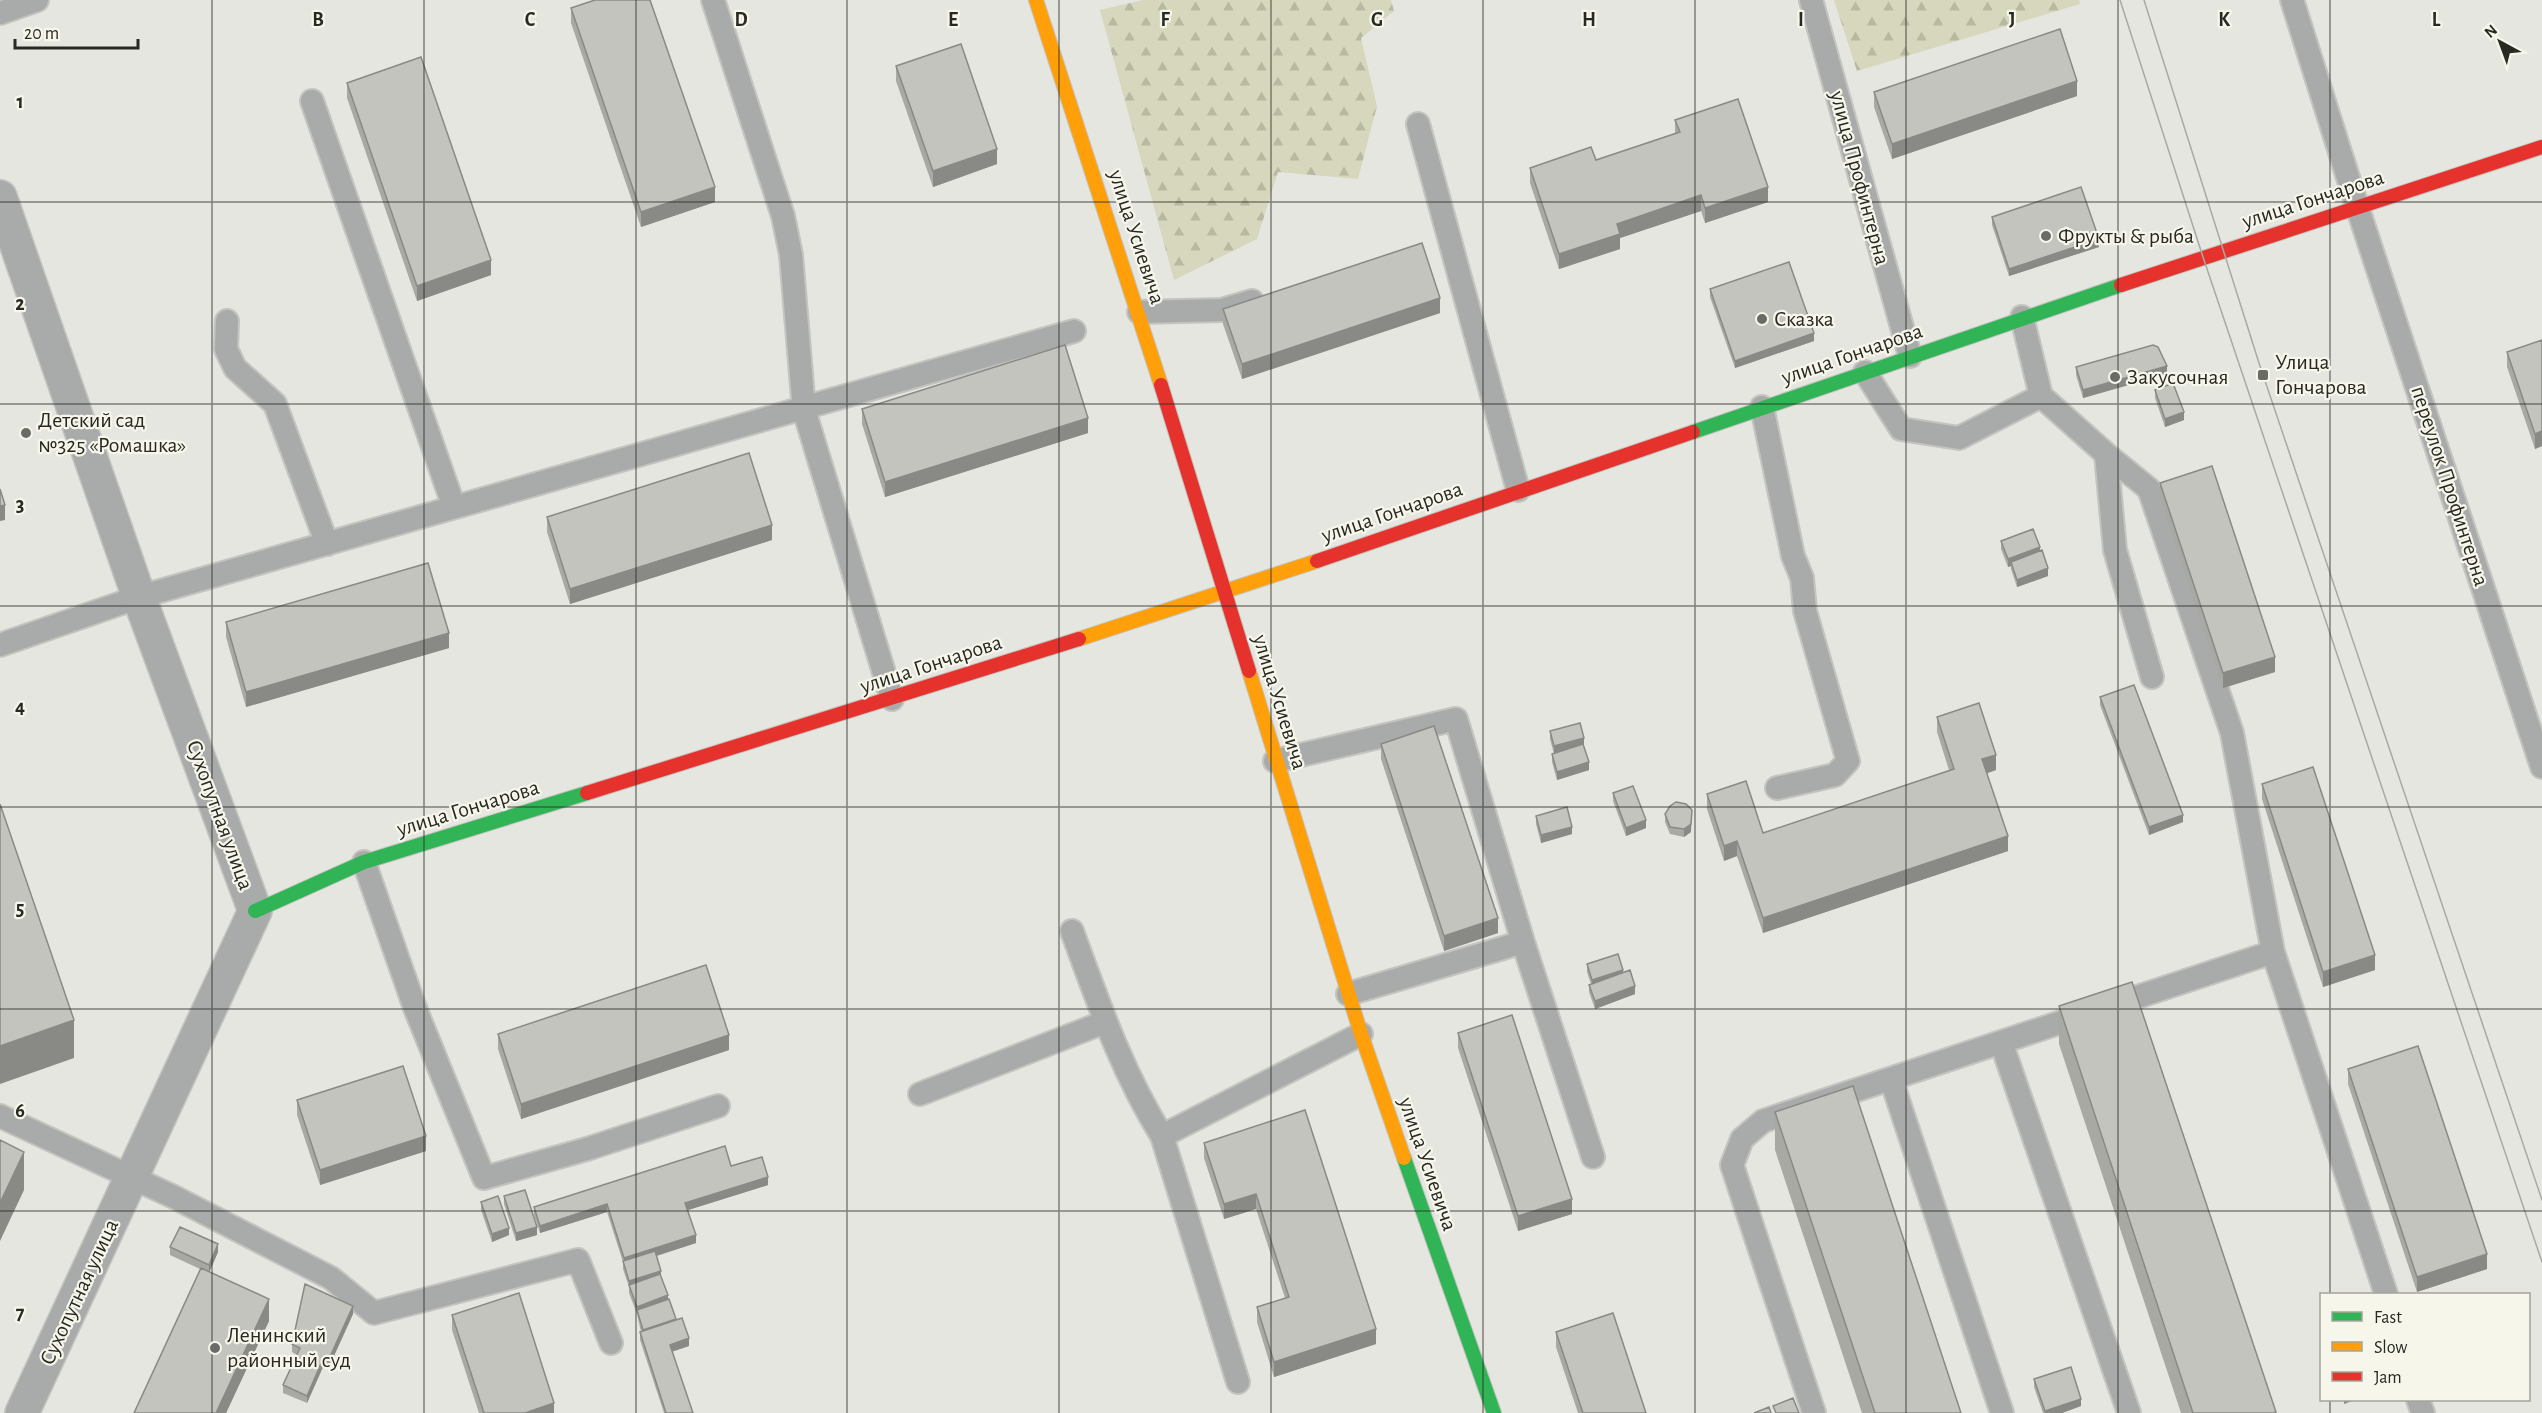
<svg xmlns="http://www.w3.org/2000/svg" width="2542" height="1413" font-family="'Alegreya Sans',sans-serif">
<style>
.forest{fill:url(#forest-firs)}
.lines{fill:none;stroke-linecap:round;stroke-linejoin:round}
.lane-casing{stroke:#c3c3bf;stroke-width:26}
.street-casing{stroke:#c3c3bf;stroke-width:36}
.fast-casing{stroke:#c3c3bf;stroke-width:16}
.slow-casing{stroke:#c3c3bf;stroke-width:16}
.jam-casing{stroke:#c3c3bf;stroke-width:16}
.lane{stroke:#a9aaaa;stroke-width:22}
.street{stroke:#a9aaaa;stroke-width:33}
.fast{stroke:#30b455;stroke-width:14}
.slow{stroke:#ff9f0a;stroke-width:14}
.jam{stroke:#e5322d;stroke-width:14}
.tram{stroke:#a8a8a6;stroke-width:1.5}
.wall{fill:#a9a9a4}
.shaded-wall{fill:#898986}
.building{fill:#c4c4bf;stroke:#898986;stroke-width:1.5}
.grid{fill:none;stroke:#282924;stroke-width:1.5;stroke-opacity:0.55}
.poi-dot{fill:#6a6b66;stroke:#f6f6ea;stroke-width:2}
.labels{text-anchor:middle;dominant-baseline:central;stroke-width:4.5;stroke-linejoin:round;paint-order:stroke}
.street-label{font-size:22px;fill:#282924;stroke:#f6f6ea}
.poi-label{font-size:22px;fill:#282924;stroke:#f6f6ea;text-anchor:start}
.grid-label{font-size:20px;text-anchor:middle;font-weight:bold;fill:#282924;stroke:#f6f6ea;stroke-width:4.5;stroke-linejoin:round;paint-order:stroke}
</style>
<defs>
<pattern id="forest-firs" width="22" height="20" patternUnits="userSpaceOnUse" patternTransform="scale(1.5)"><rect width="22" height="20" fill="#d6d7bc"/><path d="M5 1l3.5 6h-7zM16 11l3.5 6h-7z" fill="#b8b9a1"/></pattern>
</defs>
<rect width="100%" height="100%" fill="#e6e6e0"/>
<!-- forest -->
<path class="forest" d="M1143,0H1391L1394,11L1361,38L1377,106L1358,179L1278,172L1257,239L1174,280L1100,10Z
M1834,0H2079L2080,4L1857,71Z"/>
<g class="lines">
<!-- lane casing -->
<g class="lane-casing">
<path id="lane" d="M713,0L783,216L791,255L804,410L892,699
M1811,0L1910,356
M2292,0L2357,206L2542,767
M0,13L37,0
M312,101L454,507
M1418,124L1518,490
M1139,312L1222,310L1252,301
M227,321L226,349L235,368L275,404L327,544
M1865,372L1901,429L1959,438L2041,396L2022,317
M2041,396L2106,454L2115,550L2152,677
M1762,407L1793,556L1802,578L1805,611L1848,761L1835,775L1777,788
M2106,454L2149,489L2232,733L2273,952L2386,1294
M0,645L139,597L1074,331
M1275,761L1456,719L1523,942L1348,994
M364,862L415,1008L484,1178L587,1149L718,1106
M1072,931C1098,1002 1122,1072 1162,1136L1361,1034
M1523,942L1593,1157
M2001,1042L2129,1413
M1891,1079L2002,1413
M920,1094L1105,1022
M0,1116L174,1197L331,1278L374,1313L578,1260L611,1343
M1162,1136L1238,1382
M2418,1400L2423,1413
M1814,1413L1732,1165L1742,1139L1763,1121L2273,952"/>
</g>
<!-- street casing -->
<g class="street-casing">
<path id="street" d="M0,197L139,597L255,911L22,1413"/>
</g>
<!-- fast casing -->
<g class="fast-casing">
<path id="fast" d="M1693,432L2121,285
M255,911L364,862L587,793
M1404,1158L1494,1413"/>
</g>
<!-- slow casing -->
<g class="slow-casing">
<path id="slow" d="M1036,0L1161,385
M1079,639L1317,561
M1249,671L1361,1034L1404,1158"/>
</g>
<!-- jam casing -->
<g class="jam-casing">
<path id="jam" d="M2121,285L2542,147
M1161,385L1249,671
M1317,561L1693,432
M587,793L1079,639"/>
</g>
<!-- lane -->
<use href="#lane" class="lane"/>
<!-- street -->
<use href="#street" class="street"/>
<!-- fast -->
<use href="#fast" class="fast"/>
<!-- slow -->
<use href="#slow" class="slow"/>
<!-- jam -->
<use href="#jam" class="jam"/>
<!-- tram -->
<path class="tram" d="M2120,0L2203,257L2542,1262
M2144,0L2259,363L2542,1200"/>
</g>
<!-- wall -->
<path class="wall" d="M571,8L715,202L641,227L571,23Z
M896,66L997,164L933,187L896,81Z
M347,83L491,275L417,301L347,98Z
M1874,92L2077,96L1892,159L1874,107Z
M1675,120L1768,202L1705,223L1701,211L1620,238V249L1559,269L1530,183V168L1596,160L1675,133Z
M1992,217L2099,247L2009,276L1992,225Z
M1710,289L1814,341L1735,368L1710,297Z
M1223,309L1440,313L1242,379L1223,324Z
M2542,340V446L2535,449L2507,367V352Z
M2076,367L2167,374L2083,398L2076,375Z
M2155,390L2184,420L2165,427L2155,398Z
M862,409L1088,433L885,497L862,424Z
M2160,483L2275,672L2223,688L2160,498Z
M547,517L772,540L570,604L547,532Z
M2001,541L2040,551L2048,576L2017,587L2011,569V566L2008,567L2001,549Z
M226,622L449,648L246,707L226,637Z
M2100,697L2183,822L2149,835L2100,705Z
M1937,717L1996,770L1987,773L2008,851L1763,933L1737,856L1724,861L1707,809V794L1763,833L1949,770L1937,732Z
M1550,731L1584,746L1589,770L1557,780L1552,762V754H1554L1550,739Z
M1381,744L1498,933L1444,951L1381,759Z
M2262,784L2375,970L2323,987L2262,799Z
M1613,793L1646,828L1626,836L1613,801Z
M1665,814L1691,832L1684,837L1670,834L1665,822Z
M1536,816L1572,834L1541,843L1536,824Z
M1587,964L1623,973L1635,994L1595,1009L1589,992V985L1591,984L1587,972Z
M2059,1006L2276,1413H2181L2059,1044Z
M1458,1033L1572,1214L1518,1231L1458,1048Z
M498,1034L729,1050L521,1119L498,1049Z
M2348,1069L2487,1269L2417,1292L2348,1084Z
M297,1100L426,1151L320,1185L297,1115Z
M1305,1110L1376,1344L1274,1377L1257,1322V1307L1285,1298L1256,1209L1224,1219L1204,1158V1143Z
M1775,1112L1961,1413H1862L1775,1150Z
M731,1166L768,1185L688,1210L696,1243L657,1256L661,1277L668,1299L676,1320L689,1346L672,1352L693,1413H664L640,1340V1332H641L637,1314L629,1293V1287L623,1269V1262L607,1212L540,1233L534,1215V1207Z
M504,1196L537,1235L516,1241L504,1204Z
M481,1202L509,1235L492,1242L481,1210Z
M170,1247L218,1252L209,1272L269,1321L226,1413H134L200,1269L170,1255Z
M353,1314L328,1369L323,1367L307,1403L283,1393V1385L297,1355L292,1352V1344Z
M452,1315L554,1413H479L452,1330Z
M1556,1332L1646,1413H1578L1556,1347Z
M2034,1379L2081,1406L2062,1413H2043L2034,1387Z"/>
<!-- shaded-wall -->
<path class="shaded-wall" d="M2077,81V96L1892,159V144Z
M997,149V164L933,187V171Z
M715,187V202L641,227V212Z
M1768,187V202L1705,223V208Z
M1701,195V211L1620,238V249L1559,269V254L1617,224Z
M2099,239V247L2009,276V269Z
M491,260V275L417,301V286Z
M1440,298V313L1242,379V364Z
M1814,333V341L1735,368V361Z
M2167,366V374L2083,398V390Z
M2184,412V420L2165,427V419Z
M1088,418V433L885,497V482Z
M2542,431V446L2535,449V434Z
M5,505V520L0,521V506Z
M772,525V540L570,604V589Z
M2040,547V555L2011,562V566L2008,567V559Z
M2048,568V576L2017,587V580Z
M449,633V648L246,707V692Z
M2275,657V672L2223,688V673Z
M1584,738V746L1554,754V746Z
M1996,755V770L1982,775V759Z
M1589,762V770L1557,780V772Z
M1692,810L1691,832L1684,837V829Z
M2183,815V822L2149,835V827Z
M1646,820V828L1626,836V828Z
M1572,827V834L1541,843V835Z
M2008,836V851L1763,933V918Z
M1737,841V856L1724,861V846Z
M1498,918V933L1444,951V936Z
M2375,955V970L2323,987V972Z
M1623,970V978L1592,988V980Z
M1635,986V994L1595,1009V1001Z
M74,1020V1058L0,1084V1046Z
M729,1035V1050L521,1119V1104Z
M426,1136V1151L320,1185V1170Z
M24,1152V1190L0,1241V1203Z
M768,1177V1185L685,1211V1203Z
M1256,1194V1209L1224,1219V1204Z
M1572,1199V1214L1518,1231V1216Z
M607,1204V1212L540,1233V1226Z
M537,1227V1235L516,1241V1233Z
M509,1228V1235L492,1242V1234Z
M696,1235V1243L624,1266V1258Z
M218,1244V1252L209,1273V1265Z
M2487,1254V1269L2417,1292V1277Z
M661,1271V1279L629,1287V1281Z
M668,1295V1303L637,1310V1307Z
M269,1299V1321L226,1413H216Z
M353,1306V1314L328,1369V1361Z
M676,1319V1327L643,1338V1330Z
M1376,1329V1344L1274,1377V1362Z
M689,1338V1346L670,1352V1345Z
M323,1359V1367L307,1403V1396Z
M2081,1399V1406L2062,1413H2045V1411Z
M2344,1400H2355L2344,1404Z
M554,1403V1413H525Z"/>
<!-- building -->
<path class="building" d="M595,0H650L715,187L641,212L571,8Z
M2060,29L2077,81L1892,144L1874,92Z
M961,44L997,149L933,171L896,66Z
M421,57L491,260L417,286L347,83Z
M1738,99L1768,187L1705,208L1701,195L1617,224L1620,234L1559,254L1530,168L1591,147L1596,160L1680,132L1675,120Z
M2081,187L2099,239L2009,269L1992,217Z
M1422,243L1440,298L1242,364L1223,309Z
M1789,262L1814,333L1735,361L1710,289Z
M2542,340V431L2535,434L2507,352Z
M1065,345L1088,418L885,482L862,409Z
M2153,345L2158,347L2167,366L2083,390L2076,367Z
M2173,383L2184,412L2165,419L2155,390Z
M749,453L772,525L570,589L547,517Z
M2212,466L2275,657L2223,673L2160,483Z
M0,489L5,505L0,506Z
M2033,529L2040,547L2008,559L2001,541Z
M2042,550L2048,568L2017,580L2011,562Z
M428,563L449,633L246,692L226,622Z
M2134,685L2183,815L2149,827L2100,697Z
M1979,703L1996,755L1982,759L2008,836L1763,918L1737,841L1724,846L1707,794L1746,781L1763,833L1954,769L1937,717Z
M1580,723L1584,738L1554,746L1550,731Z
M1434,726L1498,918L1444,936L1381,744Z
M1583,744L1589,762L1557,772L1552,754Z
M2313,767L2375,955L2323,972L2262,784Z
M1633,786L1646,820L1626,828L1613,793Z
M1676,802L1686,804L1692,810L1691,824L1684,829L1670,827L1665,814L1670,806Z
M0,804L74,1020L0,1046Z
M1567,807L1572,827L1541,835L1536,816Z
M1618,954L1623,970L1592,980L1587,964Z
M706,965L729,1035L521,1104L498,1034Z
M1630,970L1635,986L1595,1001L1589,985Z
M2132,982L2276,1412L2273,1413H2193L2059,1006Z
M1512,1015L1572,1199L1518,1216L1458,1033Z
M2418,1046L2487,1254L2417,1277L2348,1069Z
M403,1066L426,1136L320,1170L297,1100Z
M1853,1086L1961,1413H1875L1775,1112Z
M1305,1110L1376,1329L1274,1362L1257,1307L1289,1297L1256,1194L1224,1204L1204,1143Z
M0,1140L24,1152L0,1203Z
M725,1146L731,1166L762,1157L768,1177L685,1203L696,1235L624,1258L607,1204L540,1226L534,1207Z
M525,1190L537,1227L516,1233L504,1196Z
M498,1196L509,1228L492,1234L481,1202Z
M180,1227L218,1244L209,1265L170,1247Z
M655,1251L661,1271L629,1281L623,1261Z
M201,1268L269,1299L216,1413H134Z
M660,1274L668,1295L637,1307L629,1285Z
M305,1284L353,1306L328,1361L323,1359L307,1396L283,1385L300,1348L292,1344Z
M519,1293L554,1403L525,1413H484L452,1315Z
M669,1299L676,1319L643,1330L637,1310Z
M1613,1313L1646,1413H1583L1556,1332Z
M682,1318L689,1338L670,1345L693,1413H666L640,1332Z
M2071,1367L2081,1399L2045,1411L2034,1379Z
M1793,1398L1799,1413H1776L1773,1406Z
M1769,1407L1771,1413H1754Z"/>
<!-- grid -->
<path class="grid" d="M212,0V1413M424,0V1413M636,0V1413M847,0V1413M1059,0V1413M1271,0V1413M1483,0V1413M1695,0V1413M1906,0V1413M2118,0V1413M2330,0V1294M0,202H2542M0,404H2542M0,606H2542M0,807H2542M0,1009H2542M0,1211H2542M2330,1400V1413"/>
<!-- markers -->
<g class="poi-dot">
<circle cx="2046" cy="236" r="6"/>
<circle cx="1762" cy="319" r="6"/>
<rect x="2257" y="369" width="12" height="12" rx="3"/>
<circle cx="2115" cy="377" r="6"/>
<circle cx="26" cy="433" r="6"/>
<circle cx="215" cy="1348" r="6"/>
</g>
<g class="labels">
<!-- street labels -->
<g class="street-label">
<text transform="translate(1860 178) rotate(75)">улица Профинтерна</text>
<text transform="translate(2313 199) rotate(-18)">улица Гончарова</text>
<text transform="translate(1137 237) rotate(72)">улица Усиевича</text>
<text transform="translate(1852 354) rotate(-19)">улица Гончарова</text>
<text transform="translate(2450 486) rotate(72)">переулок Профинтерна</text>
<text transform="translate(1392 512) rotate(-19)">улица Гончарова</text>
<text transform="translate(931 664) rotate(-18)">улица Гончарова</text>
<text transform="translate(1280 702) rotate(73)">улица Усиевича</text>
<text transform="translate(468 808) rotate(-17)">улица Гончарова</text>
<text transform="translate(220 815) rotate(70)">Сухопутная улица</text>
<text transform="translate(1428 1164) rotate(71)">улица Усиевича</text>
<text transform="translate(79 1292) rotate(-65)">Сухопутная улица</text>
</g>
<!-- poi labels -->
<g class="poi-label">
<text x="2058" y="236">Фрукты &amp; рыба</text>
<text x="1774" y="319">Сказка</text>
<text x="2275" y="362">Улица<tspan x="2275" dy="25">Гончарова</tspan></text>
<text x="2127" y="377">Закусочная</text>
<text x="38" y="420">Детский сад<tspan x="38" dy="25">№325 «Ромашка»</tspan></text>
<text x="227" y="1335">Ленинский<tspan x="227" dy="25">районный суд</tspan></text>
</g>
</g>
<g class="grid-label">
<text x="318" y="26">B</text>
<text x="530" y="26">C</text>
<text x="741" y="26">D</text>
<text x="953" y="26">E</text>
<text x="1165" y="26">F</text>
<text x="1377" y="26">G</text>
<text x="1589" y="26">H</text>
<text x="1801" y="26">I</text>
<text x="2012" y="26">J</text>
<text x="2224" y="26">K</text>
<text x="2436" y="26">L</text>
<text x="20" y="108">1</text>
<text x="20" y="310">2</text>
<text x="20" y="511">3</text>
<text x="20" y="713">4</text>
<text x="20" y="915">5</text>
<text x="20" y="1117">6</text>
<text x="20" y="1319">7</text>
</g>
<!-- legend -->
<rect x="2320" y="1293" width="210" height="108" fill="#f6f6ea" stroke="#a4a49b" stroke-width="1.5"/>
<rect x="2332" y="1312" width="30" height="9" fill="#30b455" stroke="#a4a49b" stroke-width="1.5"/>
<text x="2374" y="1323" font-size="18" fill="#282924">Fast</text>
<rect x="2332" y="1342" width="30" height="9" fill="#ff9f0a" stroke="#a4a49b" stroke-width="1.5"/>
<text x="2374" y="1353" font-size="18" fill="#282924">Slow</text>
<rect x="2332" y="1372" width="30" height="9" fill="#e5322d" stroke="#a4a49b" stroke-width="1.5"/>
<text x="2374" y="1383" font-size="18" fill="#282924">Jam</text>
<!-- north arrow -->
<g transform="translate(2500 42) rotate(319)" stroke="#f6f6ea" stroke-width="4.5" paint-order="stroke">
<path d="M0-4.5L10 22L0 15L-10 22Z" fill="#282924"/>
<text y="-9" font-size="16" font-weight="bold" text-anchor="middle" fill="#282924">N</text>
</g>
<!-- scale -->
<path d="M15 39v9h123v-9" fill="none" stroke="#282924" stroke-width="3"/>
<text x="24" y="39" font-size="18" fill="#282924" stroke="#f6f6ea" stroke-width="4.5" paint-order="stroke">20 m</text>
</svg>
